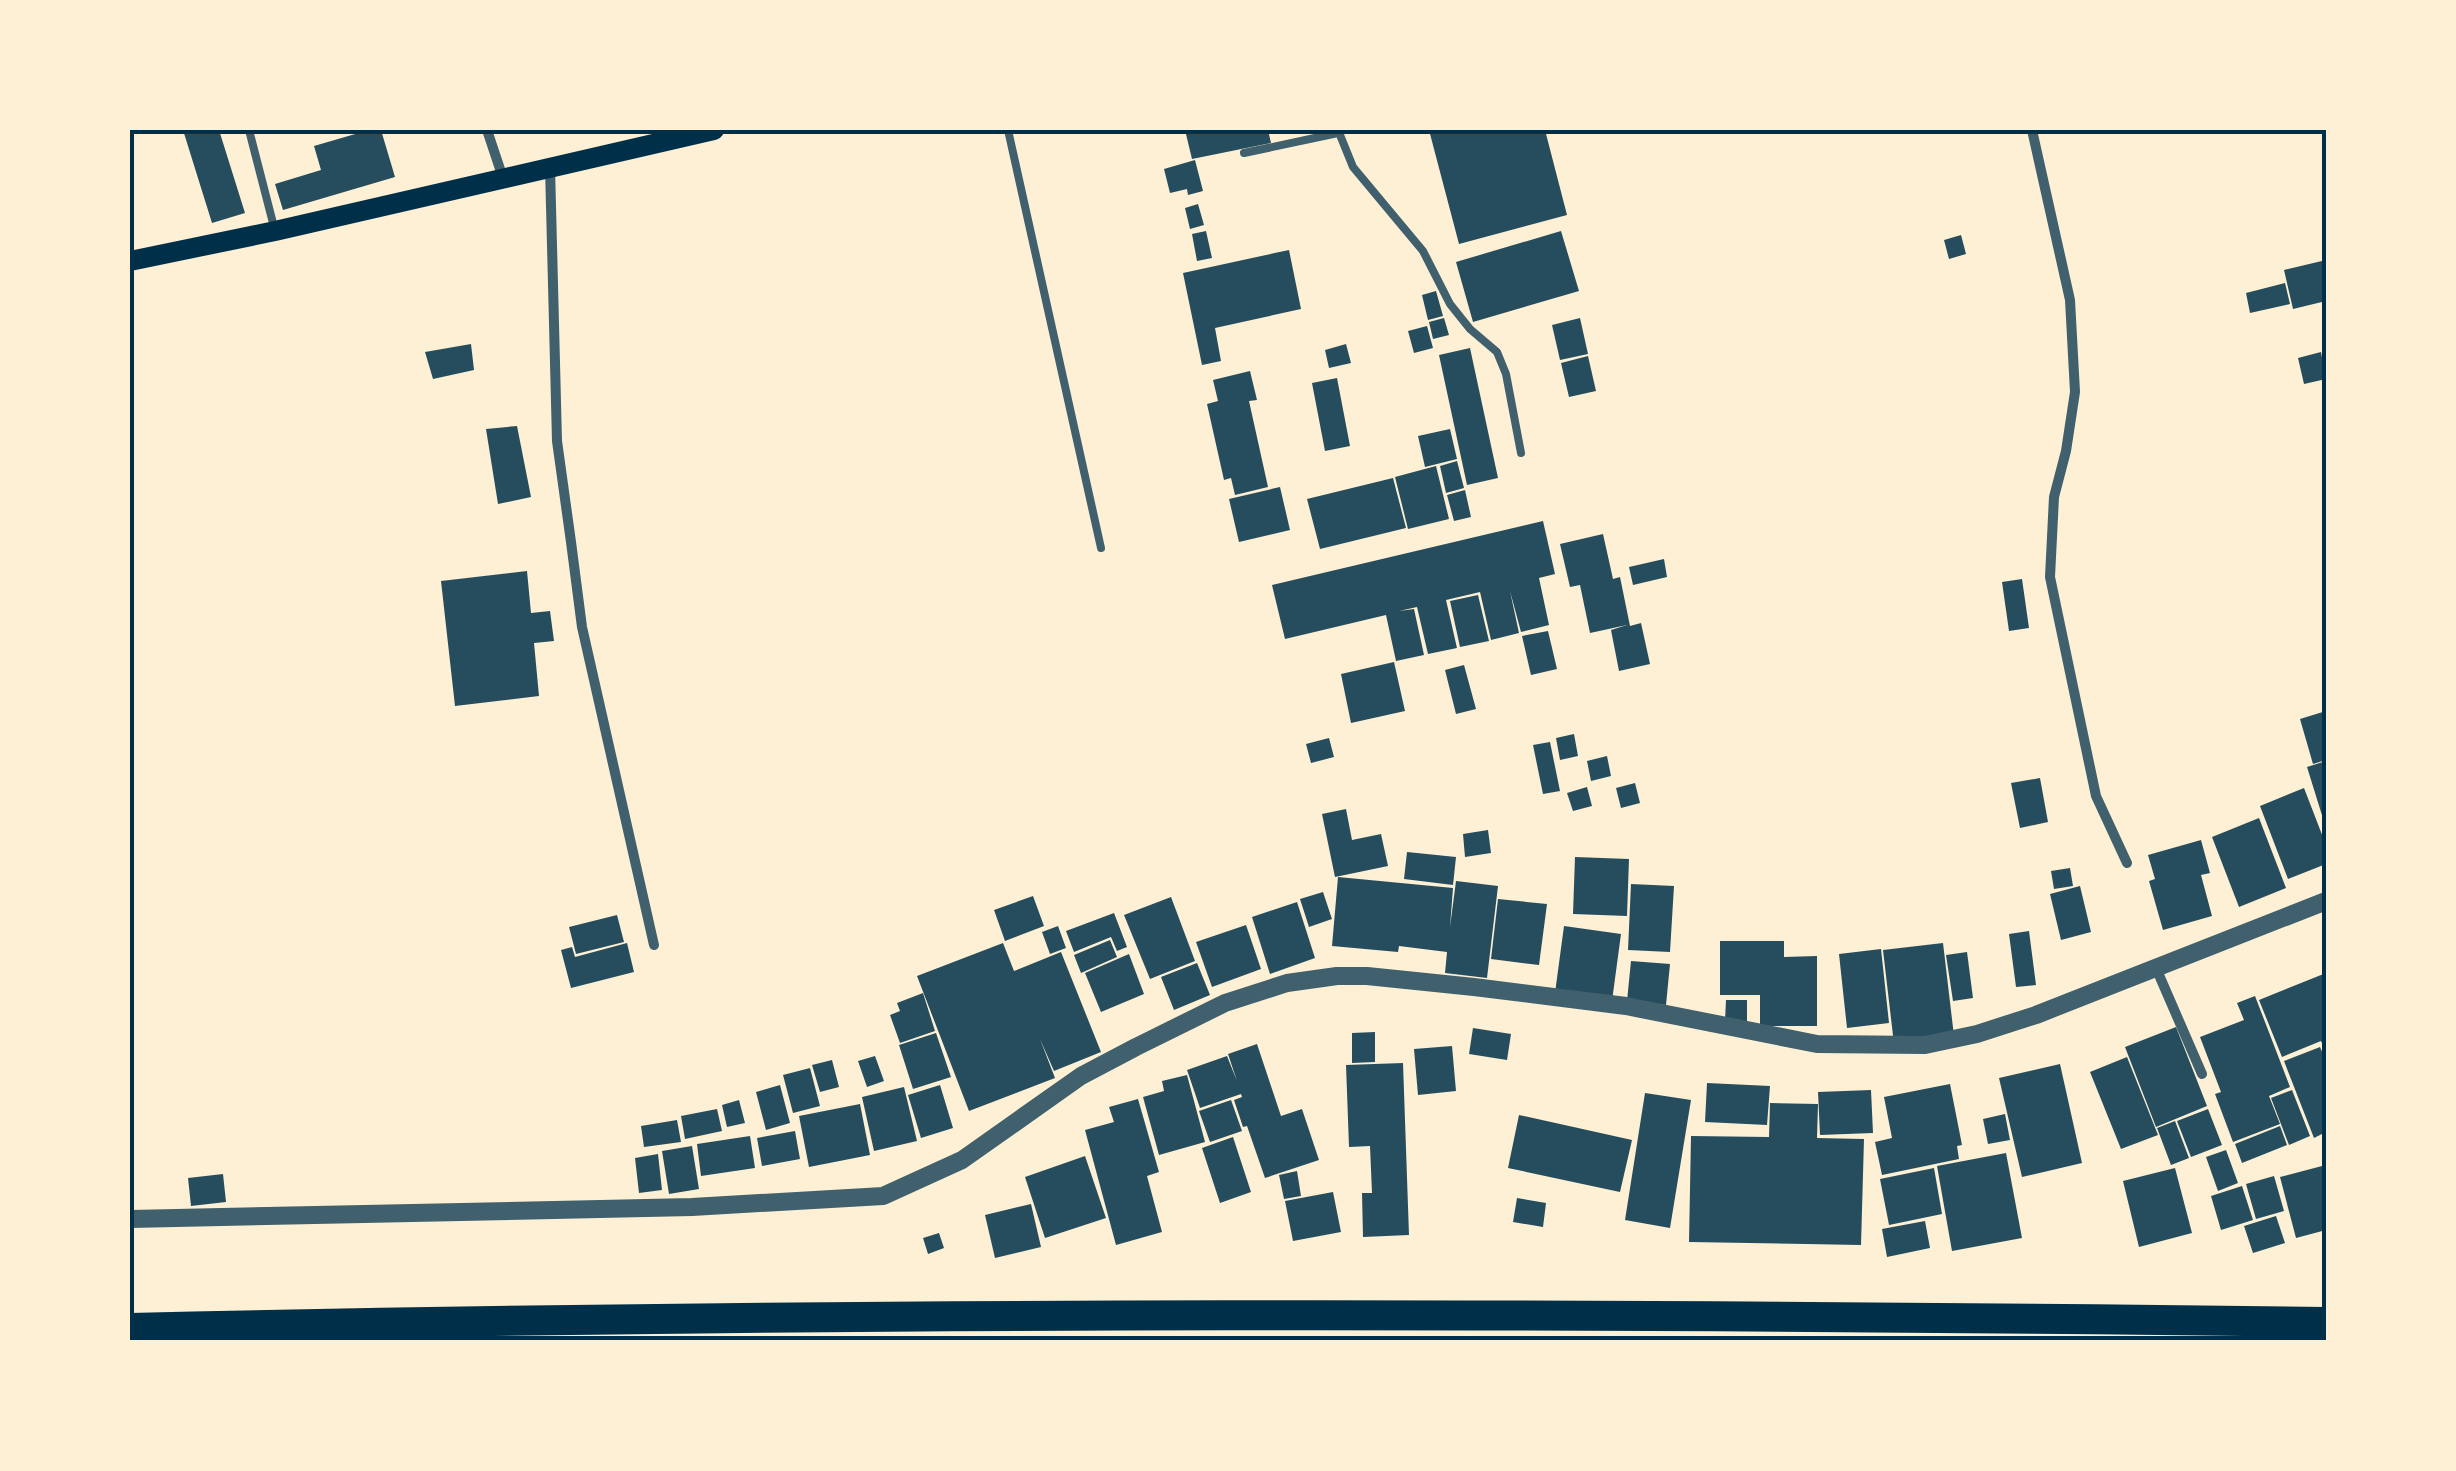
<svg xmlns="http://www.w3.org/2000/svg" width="2456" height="1471" font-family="'Alegreya Sans',sans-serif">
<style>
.building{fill:#264d5e}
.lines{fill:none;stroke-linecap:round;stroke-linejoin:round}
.service{stroke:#3f606c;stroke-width:8}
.minor{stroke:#3f606c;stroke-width:10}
.tertiary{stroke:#3f606c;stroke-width:18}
.secondary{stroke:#003049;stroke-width:20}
.motorway{stroke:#003049;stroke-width:30}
.neatline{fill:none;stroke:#003049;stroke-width:4}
</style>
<rect width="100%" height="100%" fill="#fdf0d5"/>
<!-- building -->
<path class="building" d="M183,130H219L245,213L212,223Z
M369,130H381L395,177L283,210L275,184L321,170L314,146Z
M1185,130H1268L1271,143L1192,159Z
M1429,130H1545L1567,215L1459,244Z
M1195,160L1203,191L1188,195L1187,189L1170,193L1164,169Z
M1198,204L1204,225L1190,229L1185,208Z
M1206,231L1212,258L1197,261L1192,234Z
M1561,231L1579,291L1473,322L1456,262Z
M1961,235L1966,254L1949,259L1944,240Z
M1289,250L1301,309L1215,328L1221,361L1202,365L1183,273Z
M2326,260V301L2293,309L2284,270Z
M2285,283L2290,304L2250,313L2246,293Z
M1436,291L1443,316L1428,320L1422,295Z
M1444,318L1449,335L1433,339L1429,322Z
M1580,318L1588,354L1560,360L1552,325Z
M1427,326L1433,348L1414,353L1408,331Z
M471,344L474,370L433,379L425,352Z
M1346,344L1351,363L1329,368L1325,350Z
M1470,348L1498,478L1467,485L1439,355Z
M2321,352L2326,379L2304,384L2298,358Z
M1588,356L1596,391L1569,397L1561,363Z
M1250,371L1257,400L1249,401L1268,487L1235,495L1231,478L1224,480L1207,404L1218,401L1213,380Z
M1337,378L1350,446L1325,451L1312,383Z
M517,426L531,497L498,504L486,429Z
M1450,429L1457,459L1425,467L1418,436Z
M1457,461L1464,488L1446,493L1440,466Z
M1436,466L1449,519L1408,529L1395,477Z
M1393,478L1406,528L1320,549L1307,499Z
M1280,487L1290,530L1239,542L1229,499Z
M1465,490L1471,517L1454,521L1447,495Z
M1543,521L1555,574L1539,578L1549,625L1521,632L1510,591L1519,633L1491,640L1480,592L1446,600L1457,648L1428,654L1417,607L1399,611L1414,609L1424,655L1396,661L1386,615L1285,639L1272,585Z
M1603,534L1613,579L1620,577L1630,626L1641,623L1650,664L1619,671L1611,630L1627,625L1590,633L1580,585L1570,587L1560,544Z
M1664,559L1667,577L1633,585L1629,567Z
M527,571L531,613L550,611L554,641L534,643L539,696L455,706L441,581Z
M2022,579L2029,628L2009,631L2002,582Z
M1478,595L1489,641L1460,647L1450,601Z
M1548,631L1557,669L1531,675L1522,636Z
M1394,662L1405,711L1351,723L1341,674Z
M1464,665L1476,709L1456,714L1445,670Z
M2326,711V760L2313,764L2300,719Z
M1574,734L1578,756L1560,760L1556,738Z
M1329,738L1334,757L1311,763L1306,744Z
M1550,742L1560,791L1543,794L1533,745Z
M1607,756L1611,776L1591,781L1587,761Z
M2326,761V825H2325L2307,767Z
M2040,778L2048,822L2020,828L2011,783Z
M1635,783L1640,803L1621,808L1616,788Z
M1587,787L1592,806L1573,811L1567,793Z
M2304,788L2326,845V864L2288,879L2260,806Z
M1346,809L1352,840L1381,834L1388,866L1335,877L1322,814Z
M2259,818L2286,888L2239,907L2212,837Z
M1488,830L1491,853L1465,857L1463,834Z
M2201,840L2210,873L2201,875L2212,916L2163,930L2149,881L2155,879L2148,855Z
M1407,852L1456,857L1453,885L1404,879Z
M1575,857L1629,859L1627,916L1573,914Z
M2070,868L2073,886L2054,889L2051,871Z
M1338,877L1453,888L1450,927L1456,881L1498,886L1487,978L1445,973L1447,952L1399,946L1398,952L1332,946Z
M1631,884L1674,886L1670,952L1628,950Z
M2080,886L2091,932L2061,940L2050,894Z
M1323,892L1332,919L1309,927L1300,899Z
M1033,896L1044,926L1005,941L994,910Z
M1171,897L1195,961L1150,979L1124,915Z
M1498,899L1547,904L1539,965L1491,959Z
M1297,902L1315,958L1270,974L1252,917Z
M1114,913L1127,947L1117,951L1111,937L1074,952L1066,931Z
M617,915L624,942L576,954L569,927Z
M1246,925L1261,969L1212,987L1196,942Z
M1058,926L1066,948L1050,954L1042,932Z
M1564,926L1621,934L1612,1001L1555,993Z
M2029,931L2036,985L2016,987L2009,934Z
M1110,940L1117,957L1081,973L1074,955Z
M1720,941H1784V957L1817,956V1026H1760V995H1720Z
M627,943L634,972L571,988L561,950L572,947L575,957Z
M1003,943L1014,971L1061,952L1101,1052L1054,1071L1040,1039L1055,1078L969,1111L917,976Z
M1943,943L1954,1036L1894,1044L1883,950Z
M1881,949L1889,1023L1847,1028L1839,954Z
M1967,952L1973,998L1953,1001L1946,955Z
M1129,954L1144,994L1101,1012L1085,973Z
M1631,961L1670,964L1666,1005L1627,1001Z
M1197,963L1210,995L1174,1010L1161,977Z
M2326,973V1053L2321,1041L2282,1057L2259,1000Z
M923,993L935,1031L900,1043L890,1015L900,1011L897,1003Z
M2255,996L2290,1087L2269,1096L2280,1124L2233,1142L2215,1094L2221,1092L2200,1037L2244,1020L2237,1003Z
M1726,1000H1747V1021H1725Z
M2176,1027L2207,1106L2156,1127L2125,1047Z
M1473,1028L1511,1034L1507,1060L1469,1054Z
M1375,1032V1062L1352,1063V1033Z
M936,1033L951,1077L913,1089L899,1045Z
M1257,1044L1281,1116L1302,1109L1319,1160L1265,1178L1247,1126L1243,1127L1234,1100L1242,1097L1241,1094L1200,1108L1187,1070L1227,1056L1237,1081L1228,1054Z
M1452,1046L1456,1091L1418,1095L1414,1049Z
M2320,1047L2326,1061V1132L2314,1138L2284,1061Z
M875,1056L884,1081L867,1087L858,1061Z
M2127,1057L2158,1135L2121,1149L2090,1072Z
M832,1060L839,1087L820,1092L812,1065Z
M1403,1063L1409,1235L1363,1237L1362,1193H1372L1370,1146L1349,1147L1346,1065Z
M2060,1064L2082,1163L2022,1177L1999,1078Z
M810,1068L820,1106L793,1113L783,1075Z
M1187,1075L1205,1142L1159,1155L1143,1097L1164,1091L1162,1081Z
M1707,1083L1770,1086L1767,1125L1705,1122Z
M1950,1084L1962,1145L1957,1146L1959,1159L1882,1175L1875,1142L1892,1138L1884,1097Z
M780,1085L790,1123L766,1130L756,1092Z
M940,1085L953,1128L921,1138L908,1095Z
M904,1087L917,1141L874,1151L862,1097Z
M1871,1090L1873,1133L1820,1135L1818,1092Z
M2292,1090L2310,1136L2289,1145L2271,1098Z
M1645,1093L1691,1100L1670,1228L1625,1220Z
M1138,1099L1159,1172L1147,1176L1162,1232L1116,1245L1085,1130L1114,1122L1109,1107Z
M739,1100L745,1123L727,1127L722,1105Z
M1231,1100L1242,1131L1210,1142L1199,1111Z
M1770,1103L1818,1104L1817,1138L1864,1139L1861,1245L1689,1242L1691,1136L1769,1137Z
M860,1104L870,1155L809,1167L799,1116Z
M717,1109L722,1131L685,1139L681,1116Z
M2208,1109L2222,1145L2191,1157L2177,1121Z
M2005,1114L2010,1140L1988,1144L1983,1119Z
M1519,1115L1632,1140L1620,1192L1508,1168Z
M677,1120L681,1142L644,1147L641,1126Z
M2175,1121L2189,1158L2171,1165L2157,1128Z
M2280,1126L2287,1145L2242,1163L2235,1144Z
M795,1131L800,1159L762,1166L757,1138Z
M750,1136L755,1168L701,1176L697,1144Z
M1233,1137L1251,1192L1220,1203L1202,1148Z
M692,1146L699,1189L669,1194L662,1151Z
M2226,1150L2238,1183L2218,1191L2206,1157Z
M2006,1153L2022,1238L1952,1251L1937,1166Z
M658,1154L662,1190L639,1193L635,1158Z
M1085,1156L1106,1218L1045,1238L1025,1177Z
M2322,1166L2326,1181V1230L2296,1238L2280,1177Z
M1934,1168L1942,1214L1889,1225L1880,1179Z
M2175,1168L2192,1233L2139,1247L2123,1181Z
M1297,1171L1301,1196L1284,1199L1279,1175Z
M223,1174L226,1202L191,1206L188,1178Z
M2274,1176L2284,1211L2256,1219L2246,1184Z
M2242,1186L2253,1220L2221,1230L2211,1196Z
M1333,1192L1341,1232L1293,1241L1285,1201Z
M1517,1198L1546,1203L1543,1227L1513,1222Z
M1031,1204L1041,1247L995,1258L985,1215Z
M2276,1216L2285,1243L2253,1253L2244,1226Z
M1925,1221L1930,1248L1887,1257L1882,1229Z
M939,1233L944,1248L928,1254L923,1238Z"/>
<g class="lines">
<!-- service -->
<path class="service" d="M249,130L274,227
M1008,130L1101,548
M1338,130L1353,167L1423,251L1450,304L1470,329L1497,352L1506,374L1521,453
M1244,153L1338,133"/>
<!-- minor -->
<path class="minor" d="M487,130L503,178
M2032,130L2070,300L2075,392L2066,451L2054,497L2050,577L2096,796L2127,863
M550,167L557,441L571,542L582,627L654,945
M2156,968L2202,1074"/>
<!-- tertiary -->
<path class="tertiary" d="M130,1219L692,1207L883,1196L962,1160L1081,1076L1136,1047L1225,1003L1287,983L1337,976H1367L1474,987L1626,1006L1817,1044L1925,1045L1977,1034L2036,1015L2326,901"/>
<!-- secondary -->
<path class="secondary" d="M130,261L275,231L714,130"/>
<!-- motorway -->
<path class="motorway" d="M130,1328C862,1311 1594,1313 2326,1322"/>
</g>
<!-- border -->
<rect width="2456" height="1471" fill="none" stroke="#fdf0d5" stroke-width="265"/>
<rect x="132" y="132" width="2192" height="1206" class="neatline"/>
</svg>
